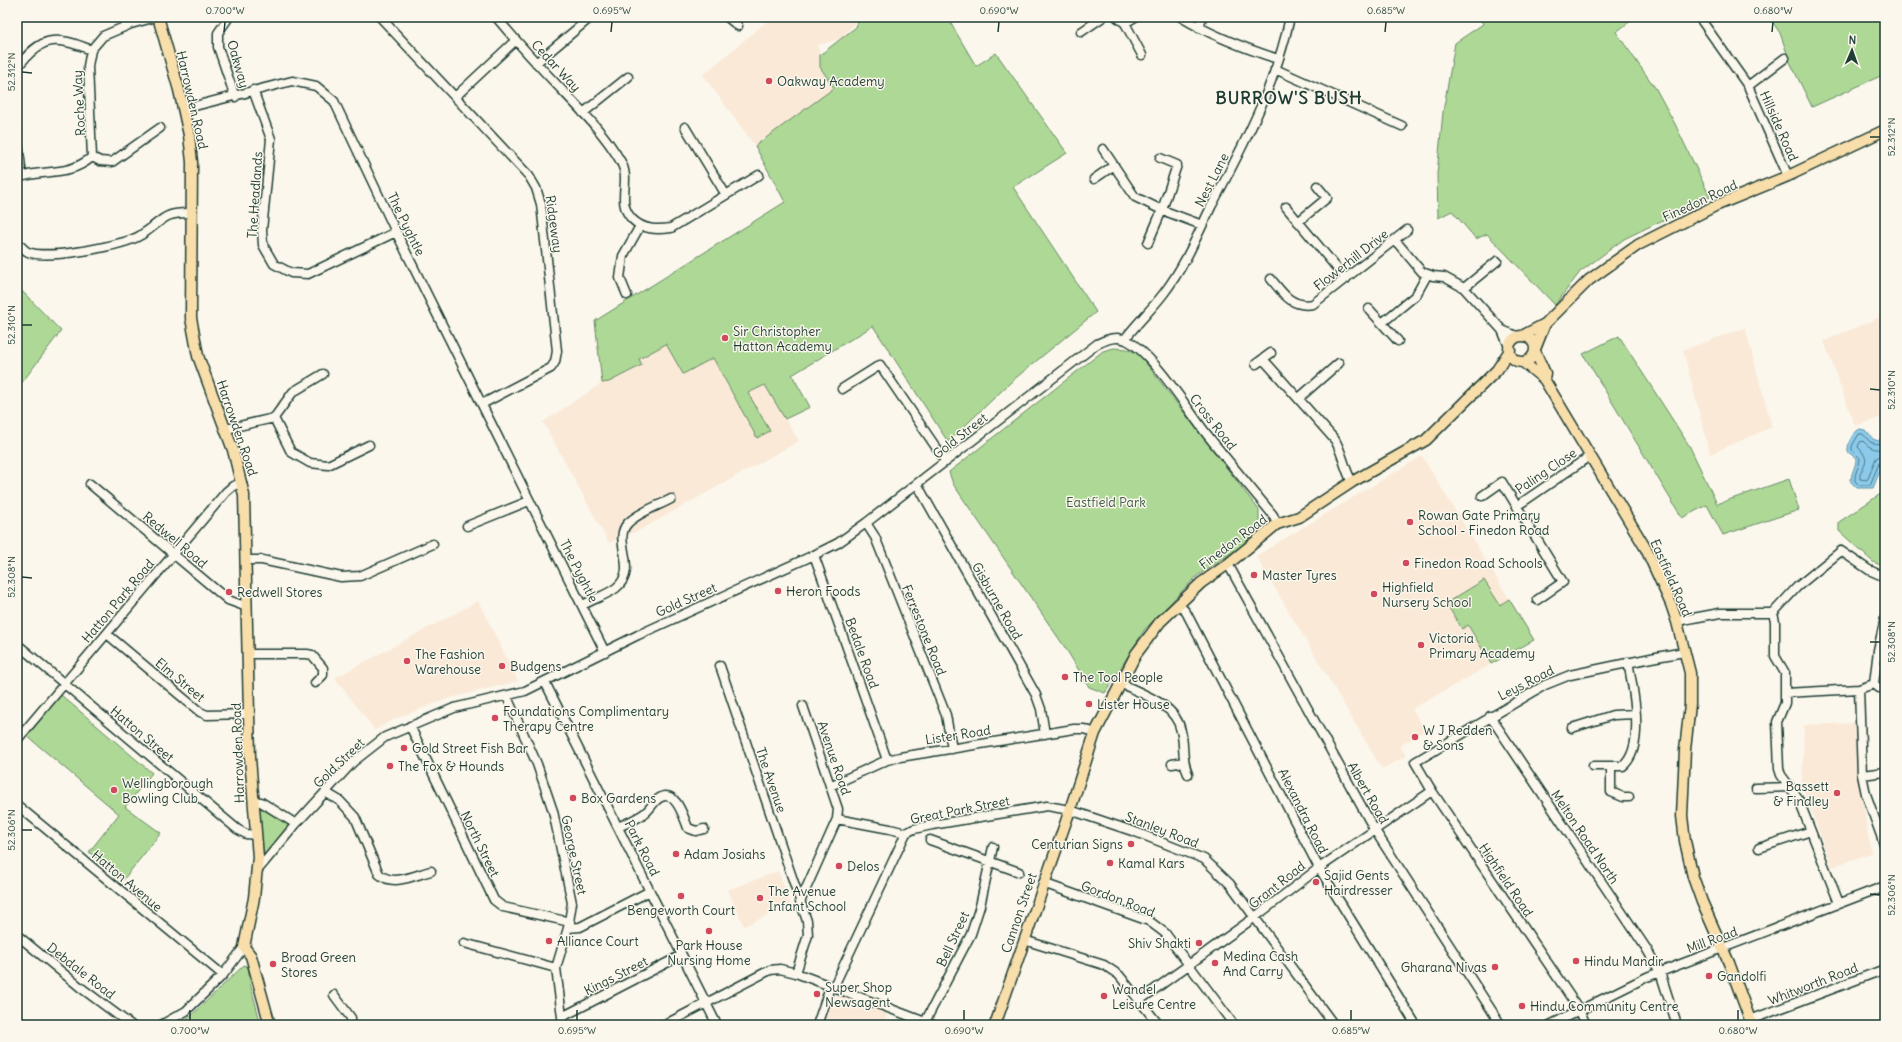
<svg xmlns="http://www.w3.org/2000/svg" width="1902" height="1042" font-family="Delius,sans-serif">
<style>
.built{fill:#fae9d7}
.green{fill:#aed896;stroke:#668a65}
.water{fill:#8ccaec;stroke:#6092a2}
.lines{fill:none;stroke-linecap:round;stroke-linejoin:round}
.shore{stroke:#4b757e;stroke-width:1}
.minor-casing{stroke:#1f3d34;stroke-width:11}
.major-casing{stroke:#1f3d34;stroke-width:13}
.minor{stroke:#fbf7ec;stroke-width:8}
.major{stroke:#f8deab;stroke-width:10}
.ticks{fill:none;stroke:#1f3d34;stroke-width:1.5}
.poi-dot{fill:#d1495b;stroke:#fbf7ec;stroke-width:1.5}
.labels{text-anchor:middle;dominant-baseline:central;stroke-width:3;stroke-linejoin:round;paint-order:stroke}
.street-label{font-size:13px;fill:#1f3d34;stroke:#fbf7ec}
.poi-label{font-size:13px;fill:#1f3d34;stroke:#fbf7ec;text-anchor:start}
.park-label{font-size:13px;fill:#3c5c48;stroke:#fbf7ec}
.district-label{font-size:17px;font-weight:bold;letter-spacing:1px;fill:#1f3d34;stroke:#fbf7ec}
.neatline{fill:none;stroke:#1f3d34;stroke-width:1.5}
.ticks-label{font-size:10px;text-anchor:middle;fill:#1f3d34}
</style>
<rect width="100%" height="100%" fill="#fbf7ec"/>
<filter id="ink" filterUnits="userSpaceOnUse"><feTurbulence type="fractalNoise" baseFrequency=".025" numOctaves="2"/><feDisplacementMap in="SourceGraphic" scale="8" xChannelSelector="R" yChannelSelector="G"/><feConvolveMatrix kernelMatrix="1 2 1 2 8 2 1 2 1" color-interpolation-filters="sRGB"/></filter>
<g filter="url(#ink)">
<!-- built -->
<path class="built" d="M772,17H861L840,39L817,45L820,55V67L834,88L755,146L703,75Z
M791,199L1096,312L1012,381L948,442L873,326L792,375L810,407L785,419L799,441L642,529L609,543L543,422L602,383L595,321Z
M1885,315V416L1855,426L1824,341Z
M1745,328L1772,427L1710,454L1683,350Z
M1422,456L1534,640L1412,709L1425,730L1400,746L1406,756L1382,769L1256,556Z
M478,601L518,681L447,699L394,719L375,730L335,678Z
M1854,723L1856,758L1871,853L1832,867L1802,786L1804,725Z
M778,871L791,905L744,926L728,890Z
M839,996L889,1009L884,1025H823L832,999Z"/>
<!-- green -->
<path class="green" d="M870,17H947L976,66L996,53L1067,153L1013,187L1096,312L1012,381L948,442L873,326L792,375L810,407L785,419L765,385L748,393L770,431L757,438L713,358L683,374L666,344L639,359L642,365L609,382L602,383L595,321L785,202L755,146L834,88L820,67V55L856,27L859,19Z
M1479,17H1636L1616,32L1656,89L1675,124L1710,197L1624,239L1580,272L1555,305L1487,234L1476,239L1452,211L1438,218L1437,174L1443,112L1455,43L1483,24Z
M1769,17H1885V74L1812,107L1790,62L1780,33Z
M17,286L61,331L17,389V300L20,295L17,293Z
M1619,336L1690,447L1717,504L1789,479L1799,510L1723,535L1707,505L1682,518L1583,354Z
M1114,348L1127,349L1139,354L1259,510V528L1239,548L1197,576L1145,629L1105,693L1089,687L1066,649L953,484L949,472L1103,351Z
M1885,491V567L1873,562L1839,531V522Z
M1484,580L1500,605L1509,599L1534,640L1491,664L1468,625L1462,629L1446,603Z
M61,695L152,773L125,807L161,833L123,880L89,852L119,814L27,736Z
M257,806L290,825L261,862Z
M244,965L248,967L251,987L261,1025H176L191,1016Z"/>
<!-- water -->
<path class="water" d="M1860,429L1865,430L1873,439L1878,441L1885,434V459L1873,488H1857L1851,482C1851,471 1856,468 1856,458L1848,452C1847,444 1852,433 1860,429Z"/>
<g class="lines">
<!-- shore -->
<path class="shore" d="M1885,441L1877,444L1870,442L1863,434H1859L1852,446V450L1860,458C1860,467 1854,472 1855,481L1859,485H1870L1880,461L1885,459
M1885,447C1877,452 1869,448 1863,441L1860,442L1858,447C1875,464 1858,468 1860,479L1867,480L1876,458L1885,454"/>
<!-- minor casing -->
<g class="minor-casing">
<path id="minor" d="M229,17L218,33V47L235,97
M380,17L529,176L536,188L541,204L557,351L555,362L551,368L482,404
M496,17C516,41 537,64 559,87C581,110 605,134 621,162C632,182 615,201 632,219C643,230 657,230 671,228L759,175
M727,17L738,26
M1117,17L1125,23L1142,55
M1181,17C1212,36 1244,48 1278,59
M1699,17L1748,86L1788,176
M1125,23L1135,17
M1199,28L1202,17
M1081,32L1103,17
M536,63L591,17
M17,68C41,36 55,35 91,50
M1275,69L1402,126
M1748,86L1785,58
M253,90L271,139L262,230L263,245L274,264L291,273L308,274L396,232
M455,97L516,40
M183,109L292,81L316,86L334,101L396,232L605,652
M583,113L628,77
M685,127L726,195
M17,135L22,176
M1103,149L1135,197L1162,210L1202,225
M92,157L100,161L112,162L160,128
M17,178C44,168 67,178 92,157L88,66L91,50L103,36L131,24L156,17
M1094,179L1113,166
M1286,207L1346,279
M1298,222L1327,198L1317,186
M1395,240L1422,272L1433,276L1444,277L1464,288L1502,330L1510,349
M17,242C20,245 24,250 28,252C47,260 124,246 141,235C164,221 161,212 192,213
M1148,243L1162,210L1177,165L1160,158
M1271,279C1283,293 1291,308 1313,304L1407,230
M1464,288L1497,261
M627,295L620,278L623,256L640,226
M1369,309L1398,341
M1382,323L1416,295L1427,275
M1502,330L1519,337
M1125,339C1137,323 1152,309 1164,293C1184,267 1197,236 1211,207C1243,146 1276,85 1290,17
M1263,359L1335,440C1343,454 1344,468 1352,482
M1256,364L1271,353
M323,374L293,392L274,418L291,452L310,463L328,465L369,445
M842,389L880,365L946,462
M1299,398L1339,363
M226,429L274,418
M90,484L228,600L247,607
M917,484L1036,695L1041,709L1045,734
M1482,496L1502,482L1563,582L1537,600
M1517,506L1590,456
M866,523L875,537L946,715L952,749
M467,526L529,501
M814,555L887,760
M246,560H262L341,577L360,576L433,544
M1228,564L1374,829L1501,1025
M1178,604L1186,612L1319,868L1416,1025
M583,605C593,599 607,595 616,588C640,569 611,540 628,523C639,512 658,506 671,499
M1773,613L1775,622V656L1785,673V703L1777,722L1779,769L1781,775L1798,798L1823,862
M1677,621L1720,613H1773L1797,587L1841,551L1869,570L1885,577
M107,634L200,712L207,715L249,714
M17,644L237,829L246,834L256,835
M248,654H307L312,655L323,668V675L315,683
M720,666L807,921L808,935L796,973
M545,682L717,1025
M1120,683C1142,694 1176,704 1181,731C1185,747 1181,758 1188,774
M1874,684L1878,650L1885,618
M1874,684L1879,688H1885
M1859,689L1862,775L1866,794L1885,847
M1785,693L1859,689L1874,684
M507,697L537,764L553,811L572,903L568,928L556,968L563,1025
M1490,716L1646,948L1660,972L1677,1025
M410,726L494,900L503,907L570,922
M1572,728L1613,715L1636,714
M17,740L226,492L233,486L242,483
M1172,764L1183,762
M1593,766H1623C1646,747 1633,688 1628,662
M1611,767V792L1623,797H1629
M1862,775L1885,772
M830,786L887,760L900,757L1074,729H1084L1095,733
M1756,788L1790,787
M325,792L340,801L355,817L379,874C393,887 415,875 431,871
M253,801L261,802L296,824
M17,805L223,975
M837,819L890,829L906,833
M618,827C627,823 637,819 645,813C650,809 653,803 658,799C675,786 684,818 688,828L696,831L704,829
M930,840L1019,872
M1759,848L1811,831
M1824,865L1839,903
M257,871L296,824L353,762L385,737L454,708L525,691L638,635L814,555L838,543L866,523L1097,344C1106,340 1116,335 1126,340C1151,351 1187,408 1205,432C1227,460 1250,487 1273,515L1277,524
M1043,883L1149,921L1165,933L1234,1025
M800,902L837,819L838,809L803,706
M568,928L580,927L650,891
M17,935L80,987L131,1025
M1024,940L1104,965L1119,975L1159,1025
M464,943L556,968
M833,988L906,833L914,829L932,825L1047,806L1070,810L1138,833L1204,859L1230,884L1334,1025
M334,995L351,1018V1025
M1140,1000L1255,917L1319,868L1432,791
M562,1017L682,955
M1750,1020L1885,969
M925,1022L971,934L980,906L993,847
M161,1025L186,1011L223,975L244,947
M664,1025L770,970L780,969L796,973L933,1025
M817,1025L830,987
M1550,1025L1647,977L1885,886
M1586,1025L1580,1011L1432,791L1415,762L1545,685L1570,675L1651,658L1684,652"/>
</g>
<!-- major casing -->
<g class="major-casing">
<path id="major" d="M158,17L179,90L189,135L192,162L191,318L198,356L233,450L244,495L250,758L258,857L254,898L244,947L251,956L270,1025
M1522,336L1545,324L1589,280L1638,245L1715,206L1788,176L1885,130
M1509 349a13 13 0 1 1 26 0a13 13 0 1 1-26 0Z
M1535,349L1545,324
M1535,351L1545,373L1544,379
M1523,362L1544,379L1646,549L1671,604L1677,622L1690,673V704L1685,750L1682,816L1685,841L1693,877L1702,902L1729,963L1752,1025
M995,1025L1070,810L1095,733L1136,654L1160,622L1201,583L1228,564L1277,524L1299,517L1352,482L1426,440L1497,370L1510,350"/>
</g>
<!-- minor -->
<use href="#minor" class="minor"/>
<!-- major -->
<use href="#major" class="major"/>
</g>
</g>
<!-- ticks -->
<path class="ticks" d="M224,32L225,22M611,32L612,22M998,32L999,22M1385,32L1386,22M1772,32L1773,22M22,72L32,73M1870,137H1880M22,325H32M1870,389L1880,390M22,577L32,578M1870,642H1880M22,830H32M1870,894L1880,895M190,1020V1010M577,1020V1010M964,1020V1010M1351,1020V1010M1738,1020V1010"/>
<!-- markers -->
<g class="poi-dot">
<circle cx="769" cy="81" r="4"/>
<circle cx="725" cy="338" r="4"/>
<circle cx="1410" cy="522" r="4"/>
<circle cx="1406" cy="563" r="4"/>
<circle cx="1254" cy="575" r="4"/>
<circle cx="778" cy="591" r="4"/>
<circle cx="229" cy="592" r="4"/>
<circle cx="1374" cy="594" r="4"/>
<circle cx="1421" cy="645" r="4"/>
<circle cx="407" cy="661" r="4"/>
<circle cx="502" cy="666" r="4"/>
<circle cx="1065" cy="677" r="4"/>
<circle cx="1089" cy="704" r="4"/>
<circle cx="495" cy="718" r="4"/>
<circle cx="1415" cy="737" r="4"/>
<circle cx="404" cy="748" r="4"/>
<circle cx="390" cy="766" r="4"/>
<circle cx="114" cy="790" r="4"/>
<circle cx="1837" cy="793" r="4"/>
<circle cx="573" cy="798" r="4"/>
<circle cx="1131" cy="844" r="4"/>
<circle cx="676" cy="854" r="4"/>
<circle cx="1110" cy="863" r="4"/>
<circle cx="839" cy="866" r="4"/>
<circle cx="1316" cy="882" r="4"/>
<circle cx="681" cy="896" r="4"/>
<circle cx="760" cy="898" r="4"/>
<circle cx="709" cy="931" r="4"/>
<circle cx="549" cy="941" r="4"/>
<circle cx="1199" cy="943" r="4"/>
<circle cx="1576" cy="961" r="4"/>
<circle cx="1215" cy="963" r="4"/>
<circle cx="273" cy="964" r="4"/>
<circle cx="1495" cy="967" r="4"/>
<circle cx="1709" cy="976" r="4"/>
<circle cx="817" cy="994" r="4"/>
<circle cx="1104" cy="996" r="4"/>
<circle cx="1522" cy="1006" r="4"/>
</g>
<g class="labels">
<!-- street labels -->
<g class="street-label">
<text transform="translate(238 64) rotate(74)">Oakway</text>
<text transform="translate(556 66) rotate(47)">Cedar Way</text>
<text transform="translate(192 100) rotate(77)">Harrowden Road</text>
<text transform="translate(79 103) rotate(-93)">Roche Way</text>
<text transform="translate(1779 126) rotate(66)">Hillside Road</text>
<text transform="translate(1212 180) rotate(-63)">Nest Lane</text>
<text transform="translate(255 195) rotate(-86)">The Headlands</text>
<text transform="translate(1700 201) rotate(-25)">Finedon Road</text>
<text transform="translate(406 224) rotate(64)">The Pyghtle</text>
<text transform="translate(554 224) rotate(82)">Ridgeway</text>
<text transform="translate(1351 260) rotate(-38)">Flowerhill Drive</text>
<text transform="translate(1213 422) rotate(52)">Cross Road</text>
<text transform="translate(237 428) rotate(71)">Harrowden Road</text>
<text transform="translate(960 436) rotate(-38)">Gold Street</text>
<text transform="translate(1546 471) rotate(-34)">Paling Close</text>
<text transform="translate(175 540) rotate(40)">Redwell Road</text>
<text transform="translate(1233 542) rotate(-37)">Finedon Road</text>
<text transform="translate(579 571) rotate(63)">The Pyghtle</text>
<text transform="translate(1671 578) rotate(66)">Eastfield Road</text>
<text transform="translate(686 600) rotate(-24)">Gold Street</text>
<text transform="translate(118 601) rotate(-50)">Hatton Park Road</text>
<text transform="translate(997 601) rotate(60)">Gisburne Road</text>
<text transform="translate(924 630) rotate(68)">Ferrestone Road</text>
<text transform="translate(862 653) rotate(70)">Bedale Road</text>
<text transform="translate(180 680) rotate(40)">Elm Street</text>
<text transform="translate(1526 683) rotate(-27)">Leys Road</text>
<text transform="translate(142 734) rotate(40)">Hatton Street</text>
<text transform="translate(958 735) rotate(-9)">Lister Road</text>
<text transform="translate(238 753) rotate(-92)">Harrowden Road</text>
<text transform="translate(834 758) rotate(71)">Avenue Road</text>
<text transform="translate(339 763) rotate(-44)">Gold Street</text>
<text transform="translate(771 780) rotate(71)">The Avenue</text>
<text transform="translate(1368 793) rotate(60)">Albert Road</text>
<text transform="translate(960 810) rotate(-11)">Great Park Street</text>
<text transform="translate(1303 811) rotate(63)">Alexandra Road</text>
<text transform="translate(1162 830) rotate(21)">Stanley Road</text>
<text transform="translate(1585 837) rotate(56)">Melton Road North</text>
<text transform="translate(480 844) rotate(64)">North Street</text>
<text transform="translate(642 848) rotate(63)">Park Road</text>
<text transform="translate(574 855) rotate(78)">George Street</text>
<text transform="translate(1506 880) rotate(56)">Highfield Road</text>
<text transform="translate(127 881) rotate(40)">Hatton Avenue</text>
<text transform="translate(1277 885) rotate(-38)">Grant Road</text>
<text transform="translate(1118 899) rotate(21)">Gordon Road</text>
<text transform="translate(1019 913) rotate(-71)">Cannon Street</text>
<text transform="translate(953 939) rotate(-65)">Bell Street</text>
<text transform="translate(1712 940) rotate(-20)">Mill Road</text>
<text transform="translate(81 971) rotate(38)">Debdale Road</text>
<text transform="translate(616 976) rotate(-27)">Kings Street</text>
<text transform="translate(1813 984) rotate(-21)">Whitworth Road</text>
</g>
<!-- poi labels -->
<g class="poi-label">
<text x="777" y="81">Oakway Academy</text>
<text x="733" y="331">Sir Christopher<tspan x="733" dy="15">Hatton Academy</tspan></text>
<text x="1418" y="515">Rowan Gate Primary<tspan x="1418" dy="15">School - Finedon Road</tspan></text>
<text x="1414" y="563">Finedon Road Schools</text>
<text x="1262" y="575">Master Tyres</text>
<text x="1382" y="587">Highfield<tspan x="1382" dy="15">Nursery School</tspan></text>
<text x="786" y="591">Heron Foods</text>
<text x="237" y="592">Redwell Stores</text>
<text x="1429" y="638">Victoria<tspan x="1429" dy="15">Primary Academy</tspan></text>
<text x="415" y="654">The Fashion<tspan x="415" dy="15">Warehouse</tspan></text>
<text x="510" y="666">Budgens</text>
<text x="1073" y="677">The Tool People</text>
<text x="1097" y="704">Lister House</text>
<text x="503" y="711">Foundations Complimentary<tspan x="503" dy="15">Therapy Centre</tspan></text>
<text x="1423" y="730">W J Redden<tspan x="1423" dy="15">&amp; Sons</tspan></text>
<text x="412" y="748">Gold Street Fish Bar</text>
<text x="398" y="766">The Fox &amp; Hounds</text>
<text x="122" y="783">Wellingborough<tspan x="122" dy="15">Bowling Club</tspan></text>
<text x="1829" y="786" text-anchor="end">Bassett<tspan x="1829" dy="15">&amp; Findley</tspan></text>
<text x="581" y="798">Box Gardens</text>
<text x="1123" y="844" text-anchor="end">Centurian Signs</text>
<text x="684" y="854">Adam Josiahs</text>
<text x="1118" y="863">Kamal Kars</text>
<text x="847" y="866">Delos</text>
<text x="1324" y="875">Sajid Gents<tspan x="1324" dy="15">Hairdresser</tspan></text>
<text x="768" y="891">The Avenue<tspan x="768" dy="15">Infant School</tspan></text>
<text x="681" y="910" text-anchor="middle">Bengeworth Court</text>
<text x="557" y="941">Alliance Court</text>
<text x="1191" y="943" text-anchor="end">Shiv Shakti</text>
<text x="709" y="945" text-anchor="middle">Park House<tspan x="709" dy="15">Nursing Home</tspan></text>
<text x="1223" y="956">Medina Cash<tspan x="1223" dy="15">And Carry</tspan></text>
<text x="281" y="957">Broad Green<tspan x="281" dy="15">Stores</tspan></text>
<text x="1584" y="961">Hindu Mandir</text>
<text x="1487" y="967" text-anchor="end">Gharana Nivas</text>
<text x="1717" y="976">Gandolfi</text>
<text x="825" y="987">Super Shop<tspan x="825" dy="15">Newsagent</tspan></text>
<text x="1112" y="989">Wandel<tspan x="1112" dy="15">Leisure Centre</tspan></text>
<text x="1530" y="1006">Hindu Community Centre</text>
</g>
<!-- park labels -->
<g class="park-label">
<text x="1106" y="502">Eastfield Park</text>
</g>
<!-- district labels -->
<g class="district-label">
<text x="1289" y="98">BURROW'S BUSH</text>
</g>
</g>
<!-- margin -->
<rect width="1902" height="1042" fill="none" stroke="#fbf7ec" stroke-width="44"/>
<!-- north arrow -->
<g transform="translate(1852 50) rotate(2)" stroke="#fbf7ec" stroke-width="3" paint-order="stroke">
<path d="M0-3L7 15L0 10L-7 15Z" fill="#1f3d34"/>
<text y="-6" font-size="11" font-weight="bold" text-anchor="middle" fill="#1f3d34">N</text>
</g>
<rect x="22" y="22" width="1858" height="998" class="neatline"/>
<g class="ticks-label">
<text x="225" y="14">0.700°W</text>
<text x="612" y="14">0.695°W</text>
<text x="999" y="14">0.690°W</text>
<text x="1386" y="14">0.685°W</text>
<text x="1773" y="14">0.680°W</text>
<text transform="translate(11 72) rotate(-90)" y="4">52.312°N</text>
<text transform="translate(1891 137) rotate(-90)" y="4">52.312°N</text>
<text transform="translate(11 325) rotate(-90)" y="4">52.310°N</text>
<text transform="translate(1891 390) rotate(-90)" y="4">52.310°N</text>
<text transform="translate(11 577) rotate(-90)" y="4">52.308°N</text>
<text transform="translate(1891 642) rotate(-90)" y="4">52.308°N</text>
<text transform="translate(11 830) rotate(-90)" y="4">52.306°N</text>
<text transform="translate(1891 895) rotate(-90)" y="4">52.306°N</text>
<text x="190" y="1034">0.700°W</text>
<text x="577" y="1034">0.695°W</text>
<text x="964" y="1034">0.690°W</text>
<text x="1351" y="1034">0.685°W</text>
<text x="1738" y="1034">0.680°W</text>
</g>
</svg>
